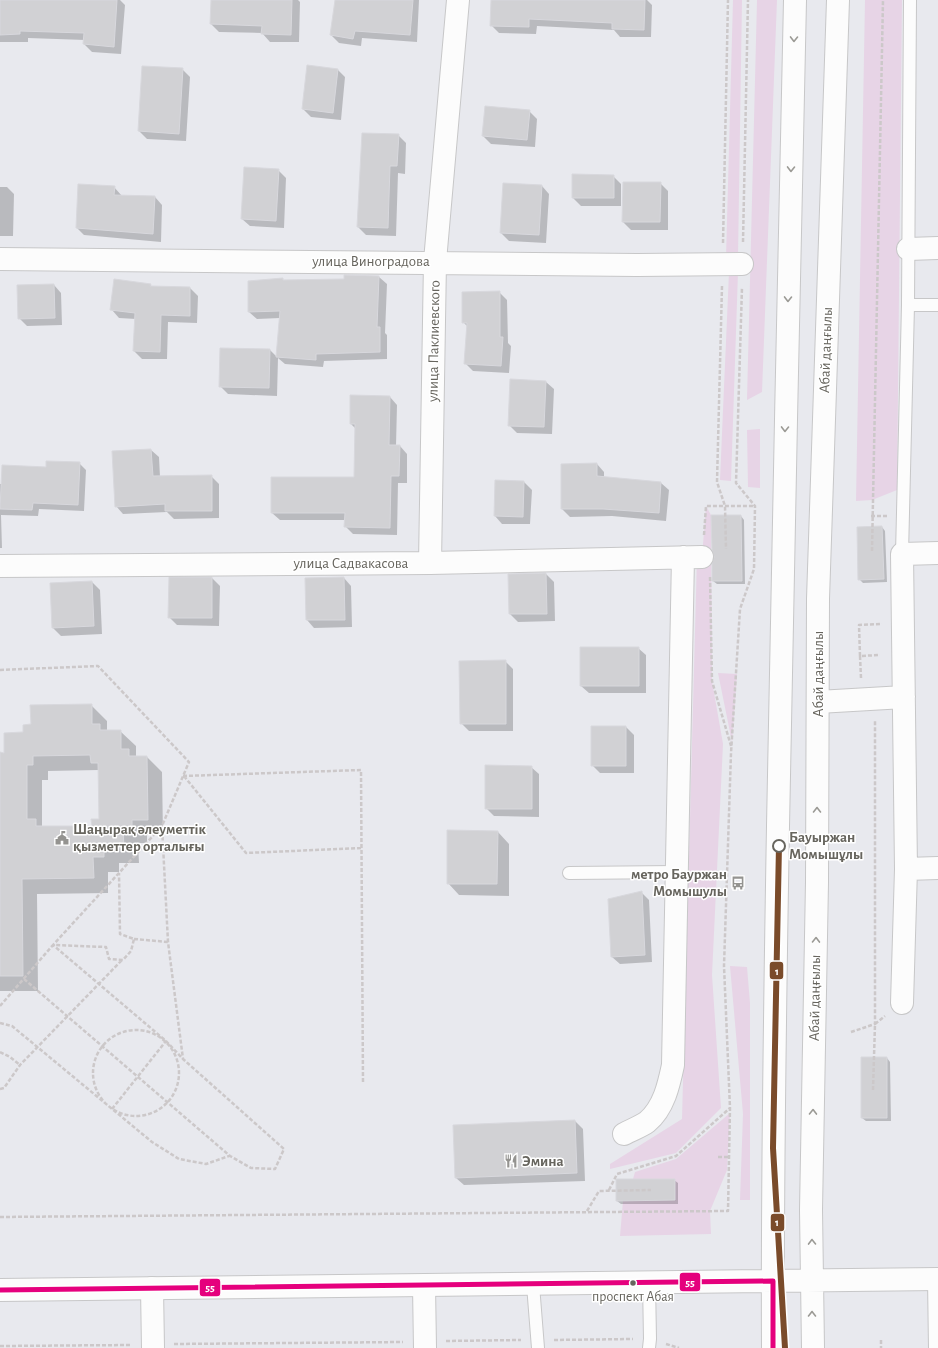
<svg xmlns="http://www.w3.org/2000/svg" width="938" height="1348" font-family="'Alegreya Sans',sans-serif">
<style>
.green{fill:#e7d4e6}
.shadow{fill:#0003;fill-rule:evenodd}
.building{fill:#d1d1d4;stroke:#d8d8dd;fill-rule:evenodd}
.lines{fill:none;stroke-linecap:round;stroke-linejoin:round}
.service-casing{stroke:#c7c7c8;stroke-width:14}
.minor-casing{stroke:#c7c7c8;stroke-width:24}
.secondary-casing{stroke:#c7c7c8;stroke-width:24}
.path{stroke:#ccc8c9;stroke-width:2.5;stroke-dasharray:4 2;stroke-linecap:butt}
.service{stroke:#fcfcfc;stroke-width:12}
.minor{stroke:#fcfcfc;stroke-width:22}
.secondary{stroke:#fcfcfc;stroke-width:22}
.bus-1-casing{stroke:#fff;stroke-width:8}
.bus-1{stroke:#e5007d;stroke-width:5}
.metro-1-casing{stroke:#fff;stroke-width:9}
.metro-1{stroke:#7a4b2a;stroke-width:6}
.oneway{stroke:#9b9a95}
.stop-dot{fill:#fff;stroke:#67655e;stroke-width:2}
.bus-dot{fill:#67655e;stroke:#fff;stroke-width:1.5}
.labels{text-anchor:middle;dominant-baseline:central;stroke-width:3;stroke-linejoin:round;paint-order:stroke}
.bus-label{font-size:14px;fill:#67655e;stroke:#fff}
.street-label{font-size:15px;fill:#67655e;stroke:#fff}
.poi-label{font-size:15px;font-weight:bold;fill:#67655e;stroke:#fff;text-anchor:start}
.stop-label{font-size:15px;font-weight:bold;fill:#67655e;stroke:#fff;text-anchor:start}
.line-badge{stroke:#fff;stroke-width:1.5}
.badge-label{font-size:11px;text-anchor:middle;font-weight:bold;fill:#fff}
</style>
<rect width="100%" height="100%" fill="#e8e9ee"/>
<!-- green -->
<path class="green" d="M733,0H742L738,258H726Z
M757,0H777L762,392L747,400Z
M865,0H902L897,490L872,500L856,501Z
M729,272H738L731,481L720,480Z
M760,429V488L748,487L747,430Z
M706,506L711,515L712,681L723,744L712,975L721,1108L676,1153L610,1169V1164L682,1119L697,557H702Z
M718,673L737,674L732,742Z
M730,966L747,967L750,1003V1200H740L743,1114Z
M730,1113L727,1170L710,1211L711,1234L620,1236L623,1201L675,1200V1179H633L635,1172L676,1159Z"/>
<!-- shadow -->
<path class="shadow" d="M0,0H120L125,5L121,54L92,52L84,44L85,40L28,38V42H0Z
M212,0H298L300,2L299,42H270L262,33L219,32L211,24Z
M336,0H419L417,42L362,38L361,46L339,43L331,35Z
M492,0H647L652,5L651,37H620L614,30L537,26L536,34L499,33L491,25Z
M143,67L182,69L190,77L186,141L147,139L139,131Z
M338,70L345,77L341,120L311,117L303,109Z
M529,111L537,119L535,147L491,144L483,136Z
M398,135L406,143L405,174L398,173L396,236L366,235L358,227Z
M278,170L286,178L284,228L250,226L242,219Z
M613,176L621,184V206H581L573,198Z
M660,183L668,191V230H631L623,222Z
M542,186L549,194L546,243L509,241L501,233Z
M0,187H7L14,194L13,236H0Z
M114,187L122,196L155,197L162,205L161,242L84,235L77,228Z
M345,276L379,277L387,284L385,333L387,335V359L324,361L323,367L285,364L278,358L277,396L228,394L220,386L221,349L270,350L277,357L280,318L257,319L249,312L282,279L284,281L345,280Z
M150,284L152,287L190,288L198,296L197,323L168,322L167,359H142L134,351L136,319L119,318L112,310Z
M54,285L61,293L62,325L27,326L19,318Z
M499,292L507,300L508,343L511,346L509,373L473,371L465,363L467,326L463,322Z
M546,382L554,389L552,434L517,433L509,425Z
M390,397L397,405L396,446H400L407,454V483H398L397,535L353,534L345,526V520H280L272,513L355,478L356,429L351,424Z
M151,450L159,457L160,477L211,476L219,484V518L174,519L167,512L123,514L116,506Z
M79,463L86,470L84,511L39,509L38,516L1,515L2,548H0V484H36L47,468Z
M597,464L604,472V478L661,483L669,490L666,521L612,516L570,517L562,509Z
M524,482L532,490L530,524H502L495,516Z
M741,516L744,520L745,584H717L713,581Z
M882,527L885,531L887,582L863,583L859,579Z
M546,574L554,582L555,621L518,622L510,614L509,575Z
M212,578L220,586L219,626L177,625L169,617Z
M344,578L351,586L352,627L314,628L307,620Z
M92,582L100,590L102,634L61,636L53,628Z
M638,648L646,655V693H589L581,686Z
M505,661L513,669V731H469L461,723Z
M92,706L107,721V731H120L136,746V757H147L162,772L163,835H147V843H138L139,863H119V872H108V893L37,894L38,991H0V754H5L32,725ZM99,770L100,820L93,827H44L42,826V780H48V771Z
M626,727L634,735V773H600L592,765Z
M531,767L539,774V817L494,816L486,808Z
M498,832L509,844V896L459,895L448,883Z
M641,892L649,900L652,962L620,964L612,957Z
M887,1058L890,1062L891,1121H866L862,1118Z
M575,1121L583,1129L585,1181L464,1185L456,1178Z
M674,1180L678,1183V1204H621L617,1201Z"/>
<!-- building -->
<path class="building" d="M0,0H117L114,47L83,44L84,33L20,31V34L0,35Z
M211,0H292L291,35L261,34L262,26L210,24Z
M335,0H413L410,35L355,31L353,39L330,35Z
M491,0H645L644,30L612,29V23L529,19V27L490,26Z
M307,65L338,69L333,113L302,109Z
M142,66L183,68L179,134L138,131Z
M485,106L530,110L527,140L482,136Z
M362,133L399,134L397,166H390L388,228L357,227Z
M244,167L279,169L276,221L241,219Z
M572,174L614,175V198H572Z
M623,182H661L660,222H622Z
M503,183L542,185L539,235L500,233Z
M78,184L115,186L114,195L155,196L153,234L76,228Z
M344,275L379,276L377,327H380V352L316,354V360L276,357L280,311L248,312V281L283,278V280L344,279Z
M114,279L151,284L150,286L190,287V316L161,315L160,352L133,351L135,313L110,310Z
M54,284L55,318L18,319L17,285Z
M500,291V337H503L501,366L464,364L467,323H462V292Z
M220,348L270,349L269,388L219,387Z
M510,379L546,381L544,427L508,426Z
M350,395L390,396L389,445H400L399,476H391L390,528L344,527L345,513H271V477H354L355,424H350Z
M151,449L153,476L212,475V511H165V504L115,507L112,451Z
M46,461L80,462L78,505L33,503L32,510L0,509L2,465L46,467Z
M597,463V476L661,482L659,513L603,509H561V464Z
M495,480L524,481L523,517L494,516Z
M711,515H741L742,581H712V564L714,557L712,550Z
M882,526L884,579L858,580L857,527Z
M546,573L547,614H509L508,574Z
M169,577H212V618H168Z
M344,577L345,620H306L305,578Z
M92,581L94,626L52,628L50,583Z
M580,647H639V686H580Z
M506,660V724H460L459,661Z
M92,704V724H100V730H121V749H129V756H147L148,820H132V828H123L124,848H104V857H93L94,878L22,879L23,976H0V752L4,753V733L23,732V725L31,724L30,705ZM90,755L91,763H98L99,819H91L92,826H36V819H27V765H33V756Z
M591,726H626V766H591Z
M485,765L532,766V809H485Z
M447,830L498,831L497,884H447Z
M642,891L645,955L611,957L608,899Z
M861,1057H887V1118H861Z
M575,1120L577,1173L455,1178L453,1125Z
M616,1179H675V1200L616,1201Z"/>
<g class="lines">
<!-- service casing -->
<g class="service-casing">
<path id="service" d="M908,305H938
M902,554L908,305L910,0
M569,873L677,872
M934,1279L935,1348
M533,1285L538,1348
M649,1348L650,1339L649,1283"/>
</g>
<!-- minor casing -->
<g class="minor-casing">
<path id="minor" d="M908,249L938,248
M0,259L637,265L742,264
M938,553L902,554L906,869L938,868
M430,563L435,261L458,0
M0,566L430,563L702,557
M818,702L904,697
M902,1003L906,869
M624,1134C631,1130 640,1127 647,1122C664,1108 669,1084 673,1065L683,557
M424,1286L425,1348
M152,1288L153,1348"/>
</g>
<!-- secondary casing -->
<g class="secondary-casing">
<path id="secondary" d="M0,1290L938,1279
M773,1348C772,1174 775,1000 778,826C783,551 789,275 795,0
M813,1348L811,1210L817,882L818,599L838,0"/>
</g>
<!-- path -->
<path class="path" d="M743,242L748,0
M723,243L728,0
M722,286L717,482L725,506L726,549
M871,516H887
M704,535L706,506H754
M872,551L883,0
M710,577L712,681L731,746
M860,656L859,625L882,624
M0,670L98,666L189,762L162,826
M861,678L860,656L880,655
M183,776L361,770L363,1082
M184,776L246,853L362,848
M134,939L168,942
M24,979L230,1156L251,1168L275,1169L284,1149L183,1059L166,1041L53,945L162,826L168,942L183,1059
M0,1006L53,945L106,947L109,959L123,960L131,951L134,939L120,934L119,873
M0,1023L12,1026L152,1142L179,1159L206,1164L229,1156
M93 1073a43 43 0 1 1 86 0a43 43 0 1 1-86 0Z
M851,1032L875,1024V720
M0,1052L10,1057L20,1065
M0,1089L4,1088L20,1065L122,960
M873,1090L875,1024L885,1016
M112,1109L166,1041
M718,1157H729
M609,1190L617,1174L676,1156L730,1108
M587,1211L599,1191L651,1190
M0,1217L728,1211L730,1108L724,966L731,753L740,609L754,569L755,506L736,483L742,287
M554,1340L633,1339
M881,1340V1348
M446,1341L521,1340
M174,1344L403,1342
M666,1344L679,1348
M0,1346L131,1345"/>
<!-- service -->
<use href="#service" class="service"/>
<!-- minor -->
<use href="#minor" class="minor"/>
<!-- secondary -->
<use href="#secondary" class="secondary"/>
<!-- bus-1 casing -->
<g class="bus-1-casing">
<path id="bus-1" d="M0,1290L773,1281V1348"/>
</g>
<!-- bus-1 -->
<use href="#bus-1" class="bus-1"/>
<!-- metro-1 casing -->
<g class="metro-1-casing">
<path id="metro-1" d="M779,845L773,1148L785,1348"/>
</g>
<!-- metro-1 -->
<use href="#metro-1" class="metro-1"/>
</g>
<!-- one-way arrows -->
<defs><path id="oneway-chevron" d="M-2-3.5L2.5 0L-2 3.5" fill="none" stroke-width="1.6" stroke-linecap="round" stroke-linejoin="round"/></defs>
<g class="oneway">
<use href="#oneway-chevron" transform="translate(794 39) rotate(91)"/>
<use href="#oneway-chevron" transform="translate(791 169) rotate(91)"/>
<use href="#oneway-chevron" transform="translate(788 299) rotate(91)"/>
<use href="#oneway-chevron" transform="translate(785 429) rotate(91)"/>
<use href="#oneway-chevron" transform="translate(817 810) rotate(-90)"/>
<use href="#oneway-chevron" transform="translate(816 940) rotate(-89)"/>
<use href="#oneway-chevron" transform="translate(813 1112) rotate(-89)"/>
<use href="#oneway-chevron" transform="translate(812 1242) rotate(-91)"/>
<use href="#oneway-chevron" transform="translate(812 1314) rotate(-90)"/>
</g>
<!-- icons -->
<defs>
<g id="civic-bare" transform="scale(1.08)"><path d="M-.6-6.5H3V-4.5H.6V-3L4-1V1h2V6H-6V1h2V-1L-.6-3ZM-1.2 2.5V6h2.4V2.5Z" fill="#949390" stroke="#fff" stroke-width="2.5" paint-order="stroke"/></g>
<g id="bus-bare" transform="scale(1.08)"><path d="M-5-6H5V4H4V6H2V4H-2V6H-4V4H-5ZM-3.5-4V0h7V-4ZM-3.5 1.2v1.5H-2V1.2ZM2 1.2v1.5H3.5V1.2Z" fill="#949390" stroke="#fff" stroke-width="2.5" paint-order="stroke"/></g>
<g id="restaurant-bare" transform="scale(1.08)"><path d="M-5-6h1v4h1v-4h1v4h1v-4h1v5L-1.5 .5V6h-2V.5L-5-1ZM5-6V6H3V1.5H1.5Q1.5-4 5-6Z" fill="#949390" stroke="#fff" stroke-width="2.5" paint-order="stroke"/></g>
</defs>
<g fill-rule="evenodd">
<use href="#civic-bare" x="62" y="838"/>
<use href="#bus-bare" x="738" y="883"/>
<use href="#restaurant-bare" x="511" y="1161"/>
</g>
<!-- markers -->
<circle class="stop-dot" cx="779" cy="846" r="6"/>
<circle class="bus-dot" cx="633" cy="1283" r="3.5"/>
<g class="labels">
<!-- bus labels -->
<g class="bus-label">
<text x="633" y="1297">проспект Абая</text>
</g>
<!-- street labels -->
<g class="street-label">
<text x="371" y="261">улица Виноградова</text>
<text transform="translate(434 341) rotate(-89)">улица Паклиевского</text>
<text transform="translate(826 350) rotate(-88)">Абай даңғылы</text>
<text x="351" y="563">улица Садвакасова</text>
<text transform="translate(818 674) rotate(-90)">Абай даңғылы</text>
<text transform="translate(815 998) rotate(-89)">Абай даңғылы</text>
</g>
<!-- poi labels -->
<g class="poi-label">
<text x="73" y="829">Шаңырақ әлеуметтік<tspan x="73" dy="17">қызметтер орталығы</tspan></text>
<text x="727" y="874" text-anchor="end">метро Бауржан<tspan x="727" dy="17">Момышулы</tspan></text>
<text x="522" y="1161">Эмина</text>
</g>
<!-- stop labels -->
<g class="stop-label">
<text x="789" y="837">Бауыржан<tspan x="789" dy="17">Момышұлы</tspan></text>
</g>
</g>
<g class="line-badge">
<rect x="769" y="961" width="15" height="19" rx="4" fill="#7a4b2a"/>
<rect x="770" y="1213" width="15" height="19" rx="4" fill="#7a4b2a"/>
<rect x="679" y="1272" width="22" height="20" rx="4" fill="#e5007d"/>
<rect x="199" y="1278" width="22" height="19" rx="4" fill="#e5007d"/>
</g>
<g class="badge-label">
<text x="777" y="975">1</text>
<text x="777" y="1226">1</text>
<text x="690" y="1286">55</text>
<text x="210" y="1291">55</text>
</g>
</svg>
